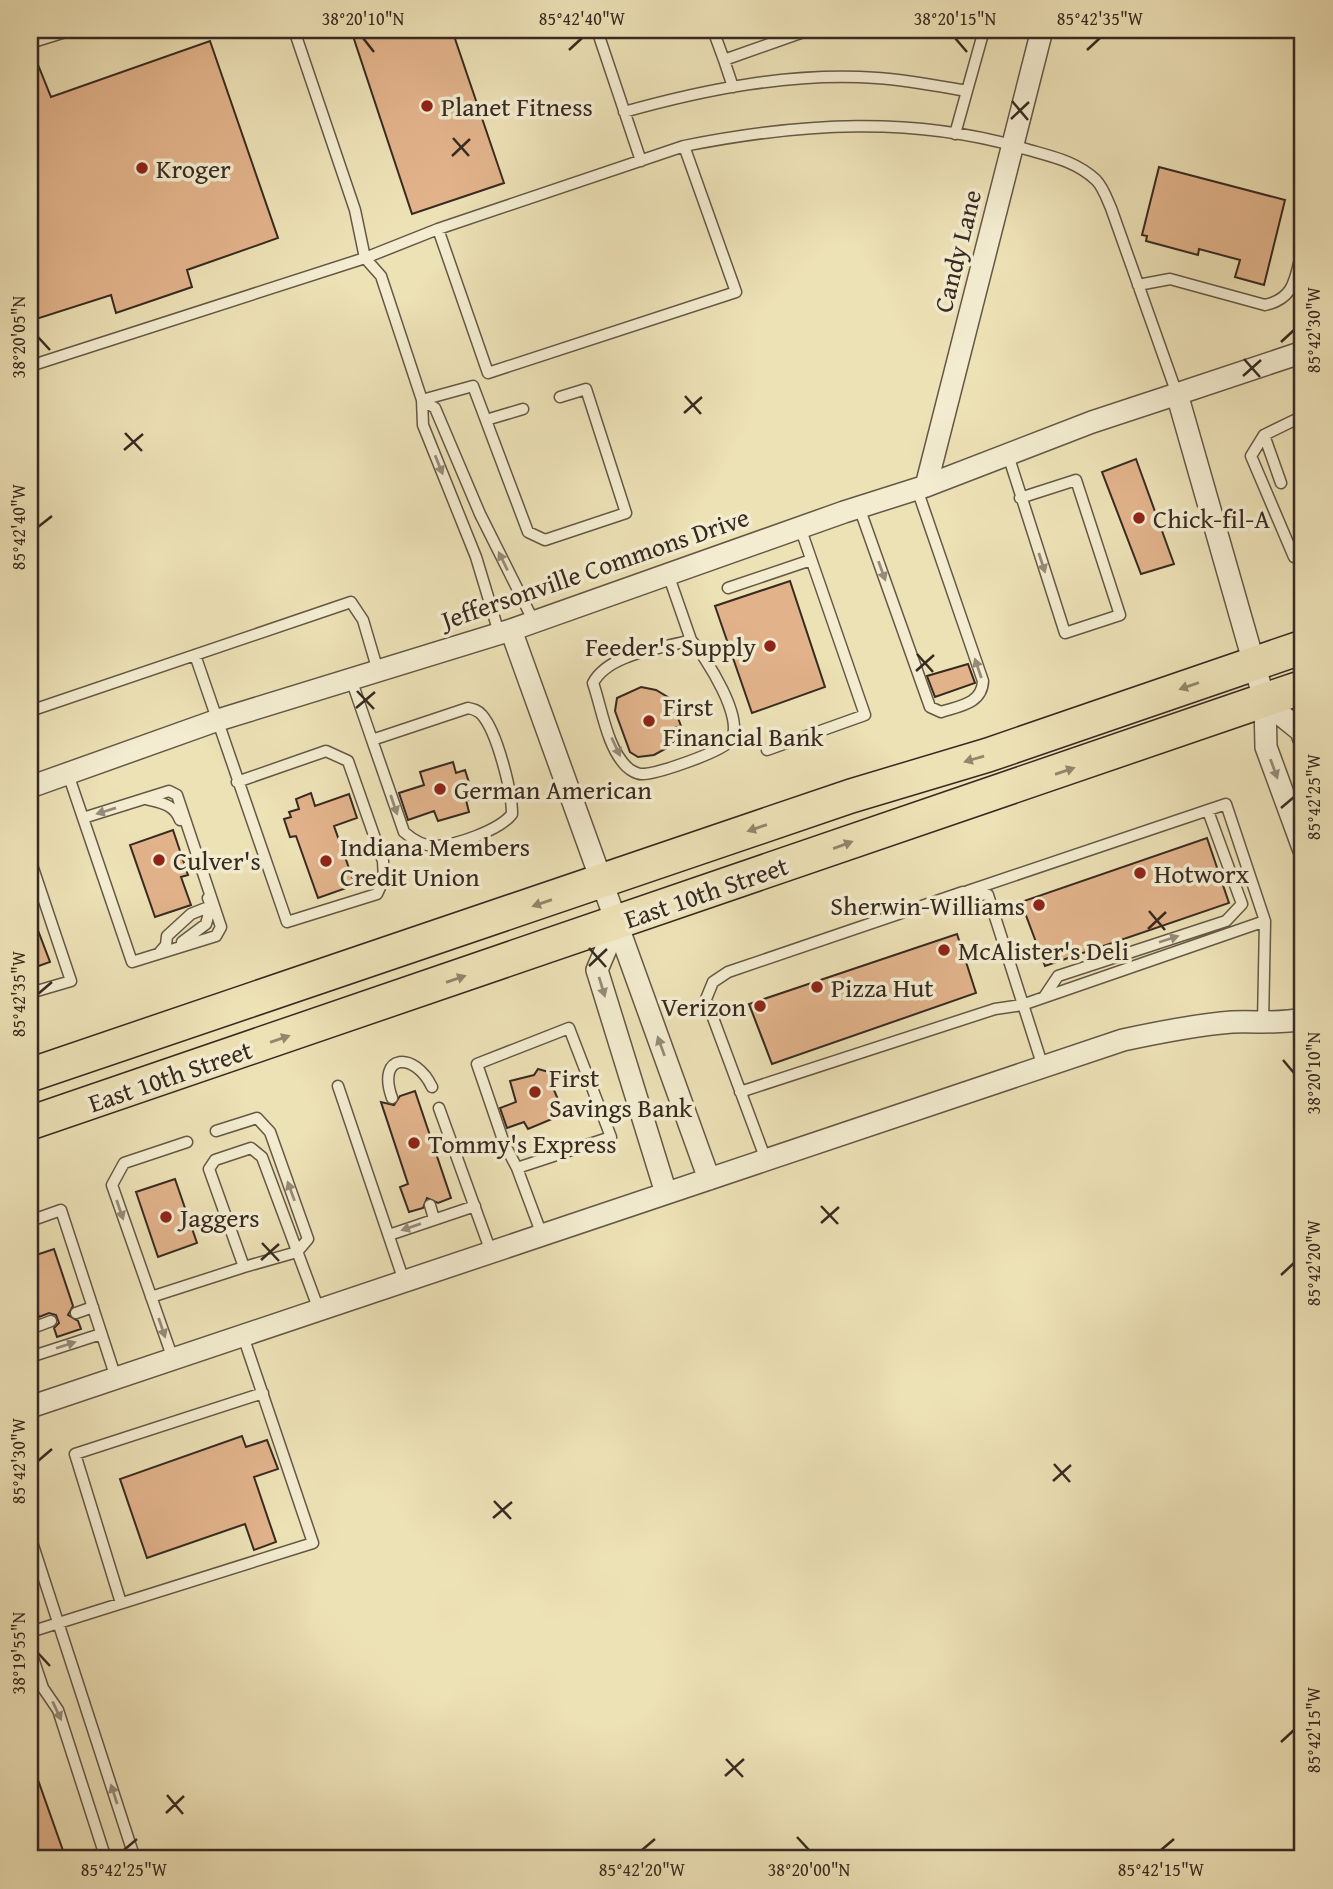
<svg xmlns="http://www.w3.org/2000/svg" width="1333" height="1889" font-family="'Gentium Book Plus',serif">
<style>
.building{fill:#e2b38b;stroke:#372a21;stroke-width:2}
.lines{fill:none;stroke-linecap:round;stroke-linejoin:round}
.service-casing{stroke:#645846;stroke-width:13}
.minor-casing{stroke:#645846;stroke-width:24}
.primary-casing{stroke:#372a21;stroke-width:36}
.service{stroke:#f3ecd0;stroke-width:10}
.minor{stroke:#f3ecd0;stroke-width:21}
.primary{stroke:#ede1b6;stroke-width:33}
.oneway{fill:#958b78}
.oneway2{fill:#92866c}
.ticks{fill:none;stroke:#372a21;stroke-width:2.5}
.poi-dot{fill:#8f2418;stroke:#f3ecd0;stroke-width:2.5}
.labels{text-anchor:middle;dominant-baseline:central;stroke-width:7;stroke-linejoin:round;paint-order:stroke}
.poi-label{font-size:26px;fill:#372a21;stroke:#f3ecd0;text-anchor:start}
.street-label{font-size:26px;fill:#372a21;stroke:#f3ecd0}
.neatline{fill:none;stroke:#372a21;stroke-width:2.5}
.ticks-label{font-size:18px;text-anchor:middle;fill:#372a21}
</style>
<rect width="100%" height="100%" fill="#ede1b6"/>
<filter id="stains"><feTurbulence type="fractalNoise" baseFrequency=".00286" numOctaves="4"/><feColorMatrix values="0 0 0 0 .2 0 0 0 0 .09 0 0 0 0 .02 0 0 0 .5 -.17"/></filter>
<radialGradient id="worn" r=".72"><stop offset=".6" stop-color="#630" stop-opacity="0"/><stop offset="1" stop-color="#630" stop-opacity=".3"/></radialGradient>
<!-- building -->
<path class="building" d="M351,30H452L504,183L412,214Z
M210,41L278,238L187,270L192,287L116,313L111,295L30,321V51L32,50L51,97Z
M1159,167L1285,200L1264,285L1235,277L1240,260L1199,249L1198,255L1146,241L1147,236L1142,235Z
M1136,459L1174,564L1141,574L1102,472Z
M790,581L825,687L752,713L715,606Z
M968,664L975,683L935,697L927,676Z
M641,687L656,690L671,699L681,726L671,729L678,737L667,748L654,755L638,757L630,752L615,711L617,698Z
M453,762L456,773L465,770L474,798L466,800L469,812L438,821L434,811L408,820L399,793L424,785L420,772Z
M311,793L315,806L349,794L357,818L334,826L355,885L318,898L296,836L290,837L284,819L291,817L289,812L299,809L296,799Z
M173,830L188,875L181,877L191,905L155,917L130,845Z
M1207,838L1229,903L1045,966L1021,902Z
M31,912L50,962L30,969V913Z
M957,934L976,993L772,1064L749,1004Z
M538,1069L549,1072V1078L564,1114L528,1129L524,1122L507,1128L500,1108L516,1102L510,1081L534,1075Z
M415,1091L451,1198L438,1203L427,1198L423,1208L409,1212L400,1187L408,1184L381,1102L394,1105L400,1096Z
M175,1179L197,1243L158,1257L136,1192Z
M54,1249L73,1306L68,1315L78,1321L81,1329L57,1337L54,1328L59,1323L56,1315L49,1313L39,1317L35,1306L30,1307V1257Z
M242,1436L246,1447L267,1440L278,1469L254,1477L276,1542L254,1550L245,1524L147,1558L120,1479Z
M32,1763L66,1859H30Z"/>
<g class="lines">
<!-- service casing -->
<g class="service-casing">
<path id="service" d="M294,30L355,210L365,258L438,229L684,146L736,292L488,373L438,229
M597,30L641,161
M713,30L724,60L809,30
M30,43L72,30
M724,60L733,87
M624,112C706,89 792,72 877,78C907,80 938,86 967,91
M955,134L984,30
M684,146C799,123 915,115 1029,150C1054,157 1077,162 1096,180C1103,187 1107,199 1111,208L1177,394
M1138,285L1170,279L1265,305C1297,298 1295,275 1303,247
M30,366L365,258L381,276L422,400L423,425L476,557L499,633
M422,400L473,386L528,532L545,540L626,513L586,389L560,397
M422,400L435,408L480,514L534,622
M1303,416L1264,435L1251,456L1294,557L1303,560
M486,420L523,409
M1264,435L1281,483
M1008,455L1065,633L1120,615L1076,480L1020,498
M859,507L930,707L941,712C959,706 982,704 983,681L917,489
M1300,530L1303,537
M668,574L691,640C661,649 609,653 593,683C602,709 607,748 627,767C630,770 637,774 641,774C655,775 721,752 730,741C747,721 705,656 691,640
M728,588L811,560
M195,655L287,922L377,894L384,879L383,861L348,761L326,751L237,782
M351,679L372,740L468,708C473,709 478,710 482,715C497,732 512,791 512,814C500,830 455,846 435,846C423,846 413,840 404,832L372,740
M30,711L351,602L363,620L378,671
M767,750L865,715L800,527
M68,774L132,962L216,936L221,927L177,795L169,791L83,818
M146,799C161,803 174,804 180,820
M30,859L71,981L30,993
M968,891L1226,804L1265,921L1263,1023
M182,942L206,924L211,906
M160,952L166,945L167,936L191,914L211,906L208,898
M1044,997L1058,976L1226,921L1242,904L1208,811
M338,1086L404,1281
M740,1092L995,1009L1022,1005L1265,921
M392,1098C376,1053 415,1051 432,1087
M439,1108L491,1252
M216,1131L257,1118L270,1132L308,1239L297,1252L244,1267L209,1169L215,1160L251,1148L262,1157L319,1310
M766,1160L706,999L713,982L728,972L963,892L988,895L1043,1067
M517,1168L504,1143L477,1064L569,1028L611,1137L517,1168L542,1235
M430,1205L434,1219
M30,1221L61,1210L116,1378
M389,1235L475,1206
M151,1297L244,1267
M76,1313L93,1307
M30,1329L51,1321
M30,1357L101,1334
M173,1359L112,1185L124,1163L187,1142
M30,1536L135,1859
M121,1603L75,1454L263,1393
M30,1632L313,1543L243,1336
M30,1649L43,1688L58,1710L106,1859"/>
</g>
<!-- minor casing -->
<g class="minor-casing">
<path id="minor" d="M1303,352L1177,394L1265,702L1266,747L1303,848
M926,486L1042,30
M511,630L709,1179
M1265,702L1301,731L1303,737
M30,787L215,721L511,630L844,512L926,486L1092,422L1177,394
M617,923L597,970L666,1193
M30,1407L1123,1040C1160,1032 1195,1025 1232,1022C1257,1021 1279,1024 1303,1019"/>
</g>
<!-- primary casing -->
<g class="primary-casing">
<path id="primary" d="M30,1075L851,796L988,755L1303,647
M30,1123L1303,687"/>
</g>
<!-- service -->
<use href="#service" class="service"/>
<!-- minor -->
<use href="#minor" class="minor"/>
<!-- primary -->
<use href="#primary" class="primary"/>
</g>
<!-- one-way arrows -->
<defs><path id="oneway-solid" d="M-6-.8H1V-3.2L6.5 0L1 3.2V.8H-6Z" transform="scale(1.75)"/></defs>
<g class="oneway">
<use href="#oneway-solid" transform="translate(439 465) rotate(68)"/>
<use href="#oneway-solid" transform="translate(503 561) rotate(-116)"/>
<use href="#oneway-solid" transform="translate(1042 563) rotate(72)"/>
<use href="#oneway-solid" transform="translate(882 571) rotate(70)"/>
<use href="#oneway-solid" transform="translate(978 668) rotate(-109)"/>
<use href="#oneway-solid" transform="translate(616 747) rotate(65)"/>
<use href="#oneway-solid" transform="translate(1274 769) rotate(70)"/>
<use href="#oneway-solid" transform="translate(394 805) rotate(71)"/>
<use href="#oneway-solid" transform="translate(106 811) rotate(163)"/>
<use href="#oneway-solid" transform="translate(1169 939) rotate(-18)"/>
<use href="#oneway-solid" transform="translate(602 987) rotate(73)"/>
<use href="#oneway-solid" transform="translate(661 1046) rotate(-110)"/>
<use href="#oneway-solid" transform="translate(291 1191) rotate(-110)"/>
<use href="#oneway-solid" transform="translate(120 1210) rotate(71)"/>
<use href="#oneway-solid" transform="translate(411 1227) rotate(161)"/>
<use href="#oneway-solid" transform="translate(162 1328) rotate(71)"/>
<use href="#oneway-solid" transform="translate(66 1345) rotate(-18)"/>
<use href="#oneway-solid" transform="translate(57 1711) rotate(65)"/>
<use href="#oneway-solid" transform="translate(114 1794) rotate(-108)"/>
</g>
<g class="oneway2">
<use href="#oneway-solid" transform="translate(1189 686) rotate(161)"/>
<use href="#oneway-solid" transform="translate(974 759) rotate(164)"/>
<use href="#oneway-solid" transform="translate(1065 771) rotate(-19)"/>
<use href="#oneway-solid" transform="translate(757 828) rotate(161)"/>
<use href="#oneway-solid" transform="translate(843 845) rotate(-20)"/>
<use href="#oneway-solid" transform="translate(542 903) rotate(161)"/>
<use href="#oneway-solid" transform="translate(456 979) rotate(-19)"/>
<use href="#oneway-solid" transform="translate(280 1039) rotate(-19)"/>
</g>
<!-- ticks -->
<path class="ticks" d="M363,38L374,52M955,38L967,52M569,50L582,38M1087,50L1100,38M1012,101L1028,120M1011,119L1029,102M453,138L469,156M452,156L470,139M38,337L50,350M1281,342L1294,330M1244,359L1260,377M1243,376L1261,360M685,396L701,414M684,413L702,397M125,433L142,451M124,450L143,434M38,527L52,516M917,654L933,672M916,671L934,655M357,691L374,709M356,708L375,692M1281,808L1294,797M1149,911L1165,930M1148,929L1166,912M589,948L606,967M589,966L607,949M38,994L52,982M1283,1060L1294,1073M821,1206L838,1224M821,1223L839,1207M262,1243L279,1261M261,1260L279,1244M1281,1275L1294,1263M38,1461L52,1449M1054,1464L1070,1482M1053,1481L1071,1465M494,1501L511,1519M493,1518L512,1502M38,1653L50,1666M1281,1742L1294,1730M726,1759L743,1777M725,1776L744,1759M167,1795L183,1814M166,1813L184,1796M797,1837L809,1850M124,1850L137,1839M642,1850L655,1839M1161,1850L1174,1839"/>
<!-- markers -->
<g class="poi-dot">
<circle cx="427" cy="106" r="7"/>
<circle cx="142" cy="168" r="7"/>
<circle cx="1139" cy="518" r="7"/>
<circle cx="770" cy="646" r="7"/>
<circle cx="649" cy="721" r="7"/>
<circle cx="440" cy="789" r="7"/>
<circle cx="159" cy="860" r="7"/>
<circle cx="326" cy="861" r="7"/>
<circle cx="1140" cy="873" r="7"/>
<circle cx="1039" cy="905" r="7"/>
<circle cx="944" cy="950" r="7"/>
<circle cx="817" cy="987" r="7"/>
<circle cx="760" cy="1006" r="7"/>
<circle cx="535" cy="1092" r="7"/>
<circle cx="414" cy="1143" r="7"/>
<circle cx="166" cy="1217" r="7"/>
</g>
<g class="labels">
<!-- poi labels -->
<g class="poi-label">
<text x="441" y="106">Planet Fitness</text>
<text x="156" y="168">Kroger</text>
<text x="1153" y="518">Chick-fil-A</text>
<text x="756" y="646" text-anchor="end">Feeder's Supply</text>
<text x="663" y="706">First<tspan x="663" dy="30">Financial Bank</tspan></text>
<text x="454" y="789">German American</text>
<text x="340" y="846">Indiana Members<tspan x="340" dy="30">Credit Union</tspan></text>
<text x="173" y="860">Culver's</text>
<text x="1154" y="873">Hotworx</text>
<text x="1025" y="905" text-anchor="end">Sherwin-Williams</text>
<text x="958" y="950">McAlister's Deli</text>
<text x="831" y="987">Pizza Hut</text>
<text x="746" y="1006" text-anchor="end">Verizon</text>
<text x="549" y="1077">First<tspan x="549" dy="30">Savings Bank</tspan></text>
<text x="428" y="1143">Tommy's Express</text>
<text x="180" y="1217">Jaggers</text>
</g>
<!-- street labels -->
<g class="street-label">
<text transform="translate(957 251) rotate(-76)">Candy Lane</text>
<text transform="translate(595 568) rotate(-19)">Jeffersonville Commons Drive</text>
<text transform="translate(706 892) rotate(-19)">East 10th Street</text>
<text transform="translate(170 1076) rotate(-19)">East 10th Street</text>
</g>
</g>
<!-- margin -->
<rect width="1333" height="1889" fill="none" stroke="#ede1b6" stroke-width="77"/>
<rect x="38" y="38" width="1256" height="1812" class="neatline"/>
<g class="ticks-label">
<text x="363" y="25">38°20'10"N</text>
<text x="582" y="25">85°42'40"W</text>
<text x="955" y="25">38°20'15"N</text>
<text x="1100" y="25">85°42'35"W</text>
<text transform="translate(1314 330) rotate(-90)" y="6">85°42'30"W</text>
<text transform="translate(19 337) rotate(-90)" y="6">38°20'05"N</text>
<text transform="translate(19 527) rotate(-90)" y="6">85°42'40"W</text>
<text transform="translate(1314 797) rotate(-90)" y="6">85°42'25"W</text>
<text transform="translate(19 994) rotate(-90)" y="6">85°42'35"W</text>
<text transform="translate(1314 1073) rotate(-90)" y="6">38°20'10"N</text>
<text transform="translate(1314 1263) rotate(-90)" y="6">85°42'20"W</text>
<text transform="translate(19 1461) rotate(-90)" y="6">85°42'30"W</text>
<text transform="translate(19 1653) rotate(-90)" y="6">38°19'55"N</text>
<text transform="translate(1314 1730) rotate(-90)" y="6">85°42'15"W</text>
<text x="124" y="1876">85°42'25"W</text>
<text x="642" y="1876">85°42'20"W</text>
<text x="809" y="1876">38°20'00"N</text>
<text x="1161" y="1876">85°42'15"W</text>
</g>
<rect width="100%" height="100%" filter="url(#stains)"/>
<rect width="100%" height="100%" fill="url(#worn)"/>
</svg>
